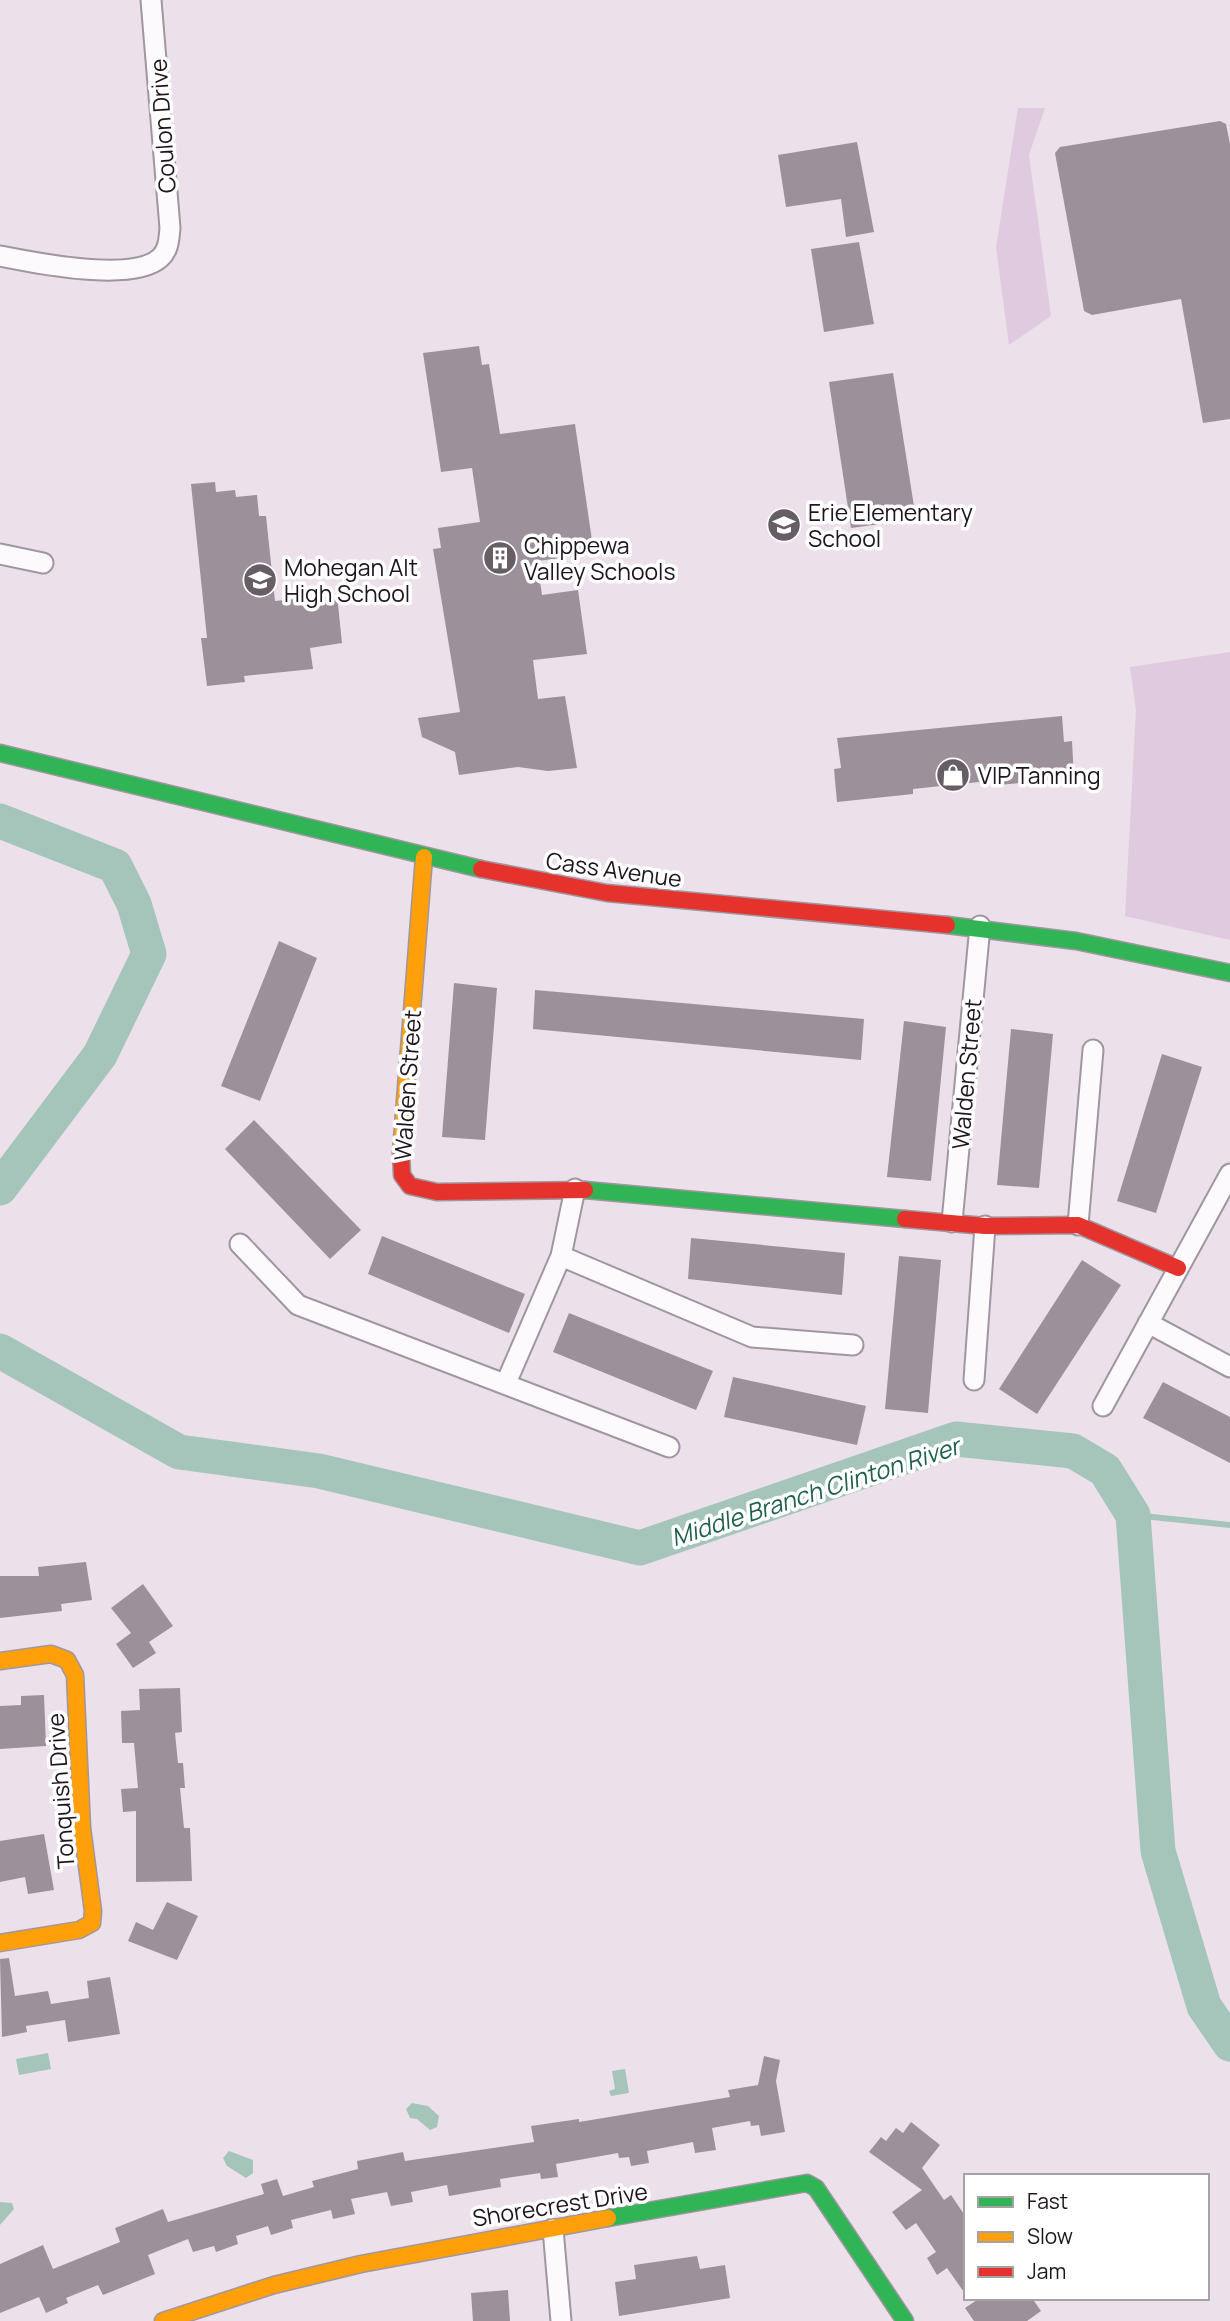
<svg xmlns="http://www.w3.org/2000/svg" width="1230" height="2321" font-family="Manrope,sans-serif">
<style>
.green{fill:#e0cadf}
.water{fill:#a5c5bb}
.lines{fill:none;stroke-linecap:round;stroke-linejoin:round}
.stream{stroke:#a5c5bb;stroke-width:6}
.river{stroke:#a5c5bb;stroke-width:35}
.building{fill:#9c919b}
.street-casing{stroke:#a0969f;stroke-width:23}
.fast-casing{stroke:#a0969f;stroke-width:19}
.slow-casing{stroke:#a0969f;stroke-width:19}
.jam-casing{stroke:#a0969f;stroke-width:19}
.street{stroke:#fcfafc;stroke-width:19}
.fast{stroke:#30b455;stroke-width:16}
.slow{stroke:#ff9f0a;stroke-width:16}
.jam{stroke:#e5322d;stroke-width:16}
.labels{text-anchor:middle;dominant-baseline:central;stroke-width:7;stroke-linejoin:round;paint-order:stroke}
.street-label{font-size:23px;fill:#1e161d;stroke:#fff}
.poi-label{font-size:23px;fill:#1e161d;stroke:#fff;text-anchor:start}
.water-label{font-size:24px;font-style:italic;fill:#1f604c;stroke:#fff}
</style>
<rect width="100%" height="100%" fill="#ece0eb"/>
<!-- green -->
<path class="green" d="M1018,108H1045L1029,155L1051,316L1009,345L996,247Z
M1230,652V940L1125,916L1136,710L1130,667Z"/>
<!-- water -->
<path class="water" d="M48,2053L51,2069L19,2075L16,2059Z
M625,2069L629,2093L611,2096L609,2091L615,2089L612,2071Z
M412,2103L428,2106L439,2116L437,2127L430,2130L417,2119L410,2118L406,2109Z
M229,2151L253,2160V2173L246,2178L227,2166L223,2158Z
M0,2202L12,2203L14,2209L0,2225Z"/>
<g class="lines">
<!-- stream -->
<path class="stream" d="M1133,1515L1230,1525"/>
<!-- river -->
<path class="river" d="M0,821L115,866L134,904L149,954L100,1055L0,1188
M0,1351L179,1452L319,1471L640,1548L956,1439L1073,1451L1105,1470L1133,1515L1158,1851L1204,2006L1230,2044"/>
</g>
<!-- building -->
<path class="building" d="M1220,121L1226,124L1230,144V419L1203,423L1181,299L1092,315L1084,311L1055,153L1060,147Z
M857,142L874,232L846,237L841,199L786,207L778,155Z
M859,242L874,324L824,332L811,249Z
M479,346L482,365L489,364L500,434L575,424L594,554L537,561L542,595L578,590L587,654L533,660L538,699L565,696L577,768L548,771L518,767L459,775L455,752L422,737L418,718L460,712L433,549L441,548L438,528L480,522L472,468L441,472L423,353Z
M893,373L916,519L851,528L829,382Z
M215,482L216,492L235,490L236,497L257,495L259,516H266L275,601L337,595L342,643L310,648L313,669L244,676L245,682L207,686L201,638H207L191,484Z
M1062,716L1064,742L1072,741L1074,778L998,785V780L913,789V794L837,802L834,769L841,768L837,738Z
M279,941L317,958L260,1101L221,1086Z
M454,983L497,988L485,1140L442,1137Z
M535,990L864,1019L861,1060L533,1029Z
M904,1021L946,1027L931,1181L887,1177Z
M1011,1029L1053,1034L1039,1188L997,1185Z
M1162,1054L1202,1067L1156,1213L1117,1201Z
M254,1120L361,1230L330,1259L225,1149Z
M382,1236L525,1294L509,1333L368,1274Z
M691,1238L845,1253L842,1295L688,1279Z
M899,1256L941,1260L928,1413L885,1409Z
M1082,1260L1121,1285L1037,1414L999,1389Z
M569,1313L713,1371L696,1410L553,1352Z
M733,1377L866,1406L857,1445L724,1417Z
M1163,1382L1230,1417V1463L1143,1418Z
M86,1562L92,1600L61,1604L62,1611L0,1618V1576H39L38,1567Z
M143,1584L173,1626L149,1642L156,1653L133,1668L116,1644L131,1633L111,1608Z
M180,1688L182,1732L175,1733L178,1763H183L185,1788H180L184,1828H190L192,1881L136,1882V1811L123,1812L121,1789L138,1788L134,1743H122L121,1711L140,1710L139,1689Z
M44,1695L46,1746L0,1749V1706L21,1705V1696Z
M44,1834L54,1890L28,1894L25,1877L0,1882V1841Z
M167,1902L198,1916L177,1960L128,1941L136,1922L153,1930Z
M9,1958L15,1996L48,1991L51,2004L89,1998L87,1981L110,1977L120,2034L68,2042L65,2020L26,2026L27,2032L2,2037L0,1959Z
M764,2056L780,2060L776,2081L785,2132L761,2136L759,2125L751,2126L750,2121L712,2128L716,2150L695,2153L693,2142L647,2151L649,2163L631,2166L629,2157L619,2158L618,2153L556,2164L558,2177L541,2179L540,2173L500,2179L501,2187L449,2196L447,2185L411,2192L413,2202L391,2206L387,2192L351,2199L355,2214L333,2219L331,2210L291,2220L293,2228L271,2235L268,2226L236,2236L238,2244L216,2252L214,2246L193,2252L188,2239L148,2255L155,2274L123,2287L103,2295L98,2285L66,2298L68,2303L46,2313L39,2297L0,2313V2264L43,2245L53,2269L120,2242L115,2228L163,2209L168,2222L264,2194L261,2184L277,2179L283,2196L314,2187L312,2181L358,2169L357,2161L403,2152L405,2161L534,2142L531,2126L579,2119V2122L730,2097L728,2090L758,2085Z
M911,2122L940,2145L922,2168L944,2200L951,2195L966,2217V2295L947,2268L937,2275L927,2258L936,2252L916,2223L906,2230L892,2212L922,2190L869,2152L881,2137L886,2141L896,2128L903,2133Z
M697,2256L700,2269L725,2265L730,2298L619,2316L615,2282L636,2279L634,2265Z
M508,2290L510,2321H473L471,2293Z
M980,2298H1032L1041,2311L1027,2321H974L965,2308Z"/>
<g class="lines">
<!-- street casing -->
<g class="street-casing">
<path id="street" d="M0,256C35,263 132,283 160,258C169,250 169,238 170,228L151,0
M0,554L43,563
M952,1222L980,926
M1078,1225L1093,1050
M240,1244L298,1305L669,1447
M561,1256L752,1337L853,1345
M1148,1323L1230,1367
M974,1380L985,1226
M506,1383L561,1256L575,1189
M1103,1406L1230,1174
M553,2229L561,2321"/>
</g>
<!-- fast casing -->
<g class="fast-casing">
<path id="fast" d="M0,753L481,869
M947,925L1076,941L1230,973
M585,1190L905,1219
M608,2218L807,2183L816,2188L905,2321"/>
</g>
<!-- slow casing -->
<g class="slow-casing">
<path id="slow" d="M401,1152L424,857
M0,1661L51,1654L67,1660L75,1675L82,1828L93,1911L92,1923L79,1930L0,1943
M163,2321L274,2285L361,2264L608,2218"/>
</g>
<!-- jam casing -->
<g class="jam-casing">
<path id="jam" d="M481,869L607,893L947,925
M401,1152L402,1175L410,1186L437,1192L585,1190
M905,1219L985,1226L1078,1225L1178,1268"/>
</g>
<!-- street -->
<use href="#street" class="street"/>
<!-- fast -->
<use href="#fast" class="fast"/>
<!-- slow -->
<use href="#slow" class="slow"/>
<!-- jam -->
<use href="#jam" class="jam"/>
</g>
<!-- icons -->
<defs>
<g id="school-disc" transform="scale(1.75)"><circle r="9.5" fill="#665d65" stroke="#fff"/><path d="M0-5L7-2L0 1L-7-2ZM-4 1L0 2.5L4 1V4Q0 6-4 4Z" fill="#fff"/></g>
<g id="building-disc" transform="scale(1.75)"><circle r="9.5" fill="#665d65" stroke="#fff"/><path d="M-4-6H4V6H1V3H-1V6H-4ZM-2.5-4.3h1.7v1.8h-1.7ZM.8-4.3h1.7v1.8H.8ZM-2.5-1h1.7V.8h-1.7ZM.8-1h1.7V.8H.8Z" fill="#fff"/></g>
<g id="shop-disc" transform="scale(1.75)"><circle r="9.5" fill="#665d65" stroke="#fff"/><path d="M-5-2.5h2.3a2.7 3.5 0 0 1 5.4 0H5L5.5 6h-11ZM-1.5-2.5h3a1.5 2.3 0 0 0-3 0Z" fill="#fff"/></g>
</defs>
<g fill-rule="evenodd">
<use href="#school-disc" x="784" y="525"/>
<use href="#building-disc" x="500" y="558"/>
<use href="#school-disc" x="260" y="580"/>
<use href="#shop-disc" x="953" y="775"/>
</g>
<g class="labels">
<!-- street labels -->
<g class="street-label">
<text transform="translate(162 126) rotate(-94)">Coulon Drive</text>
<text transform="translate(614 869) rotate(8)">Cass Avenue</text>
<text transform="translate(966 1074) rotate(-85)">Walden Street</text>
<text transform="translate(407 1085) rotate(-86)">Walden Street</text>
<text transform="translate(60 1791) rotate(-94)">Tonquish Drive</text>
<text transform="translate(560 2204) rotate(-9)">Shorecrest Drive</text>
</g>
<!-- poi labels -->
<g class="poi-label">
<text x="808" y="512">Erie Elementary<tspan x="808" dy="26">School</tspan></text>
<text x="524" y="545">Chippewa<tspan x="524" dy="26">Valley Schools</tspan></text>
<text x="284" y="567">Mohegan Alt<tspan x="284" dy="26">High School</tspan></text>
<text x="978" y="775">VIP Tanning</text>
</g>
<!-- water labels -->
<g class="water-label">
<text transform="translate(815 1491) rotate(-18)">Middle Branch Clinton River</text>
</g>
</g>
<!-- legend -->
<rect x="964" y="2174" width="245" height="126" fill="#ffffff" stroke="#a5a2a5" stroke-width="2"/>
<rect x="978" y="2197" width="35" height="10" fill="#30b455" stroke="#a5a2a5" stroke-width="2"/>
<text x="1027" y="2209" font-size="21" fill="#1e161d">Fast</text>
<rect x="978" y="2232" width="35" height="10" fill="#ff9f0a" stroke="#a5a2a5" stroke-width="2"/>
<text x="1027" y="2244" font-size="21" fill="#1e161d">Slow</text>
<rect x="978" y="2267" width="35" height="10" fill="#e5322d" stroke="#a5a2a5" stroke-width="2"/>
<text x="1027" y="2279" font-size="21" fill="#1e161d">Jam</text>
</svg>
